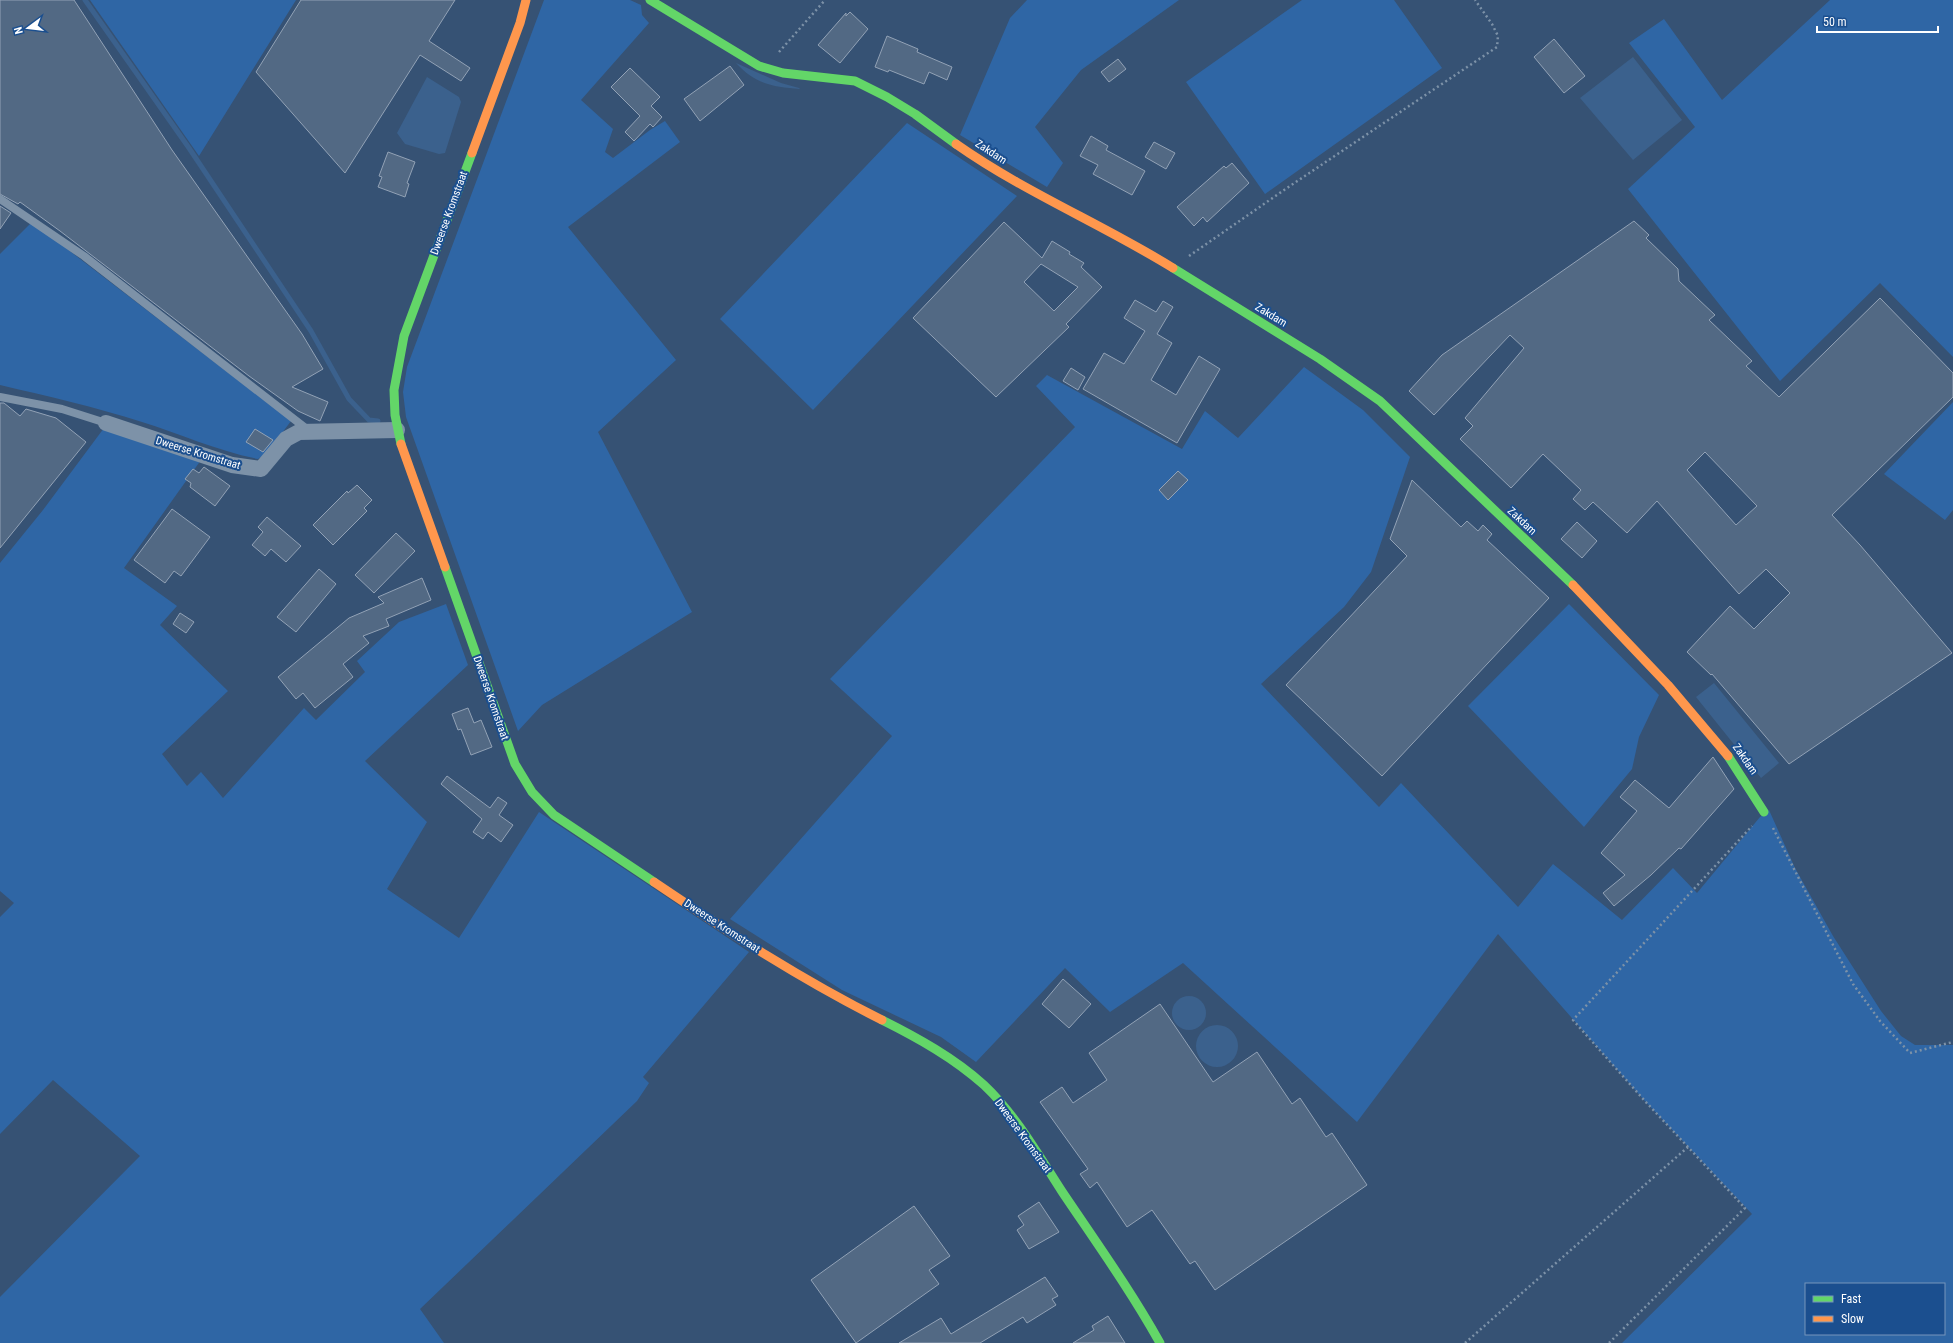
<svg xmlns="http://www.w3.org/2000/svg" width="1953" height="1343" font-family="'Roboto Condensed',sans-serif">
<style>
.green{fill:#2f66a5;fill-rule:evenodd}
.water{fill:#3b618d}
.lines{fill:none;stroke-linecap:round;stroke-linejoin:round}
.stream{stroke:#3b618d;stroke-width:5}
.building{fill:#526984;stroke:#92a2b6;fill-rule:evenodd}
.path{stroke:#7d92a8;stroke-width:2.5;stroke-dasharray:2 3;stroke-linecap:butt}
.lane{stroke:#7d92a8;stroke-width:8}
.street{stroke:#7d92a8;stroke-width:16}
.fast{stroke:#63d668;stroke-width:9}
.slow{stroke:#ff974d;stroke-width:9}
.labels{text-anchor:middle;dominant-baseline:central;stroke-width:4;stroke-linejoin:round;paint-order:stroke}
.street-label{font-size:11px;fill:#fff;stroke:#1b4f8f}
</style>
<rect width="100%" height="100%" fill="#365274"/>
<!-- green -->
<path class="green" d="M90,0H296L199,156Z
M544,0H630L641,5L642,15L649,23L581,100L613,129L605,152L613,158L650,130L665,121L680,142L568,227L676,360L598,432L692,612L542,705L518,731L406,417L403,392L407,367Z
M1027,0H1179L1081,70L1035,127L1063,163L1047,187L960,135L1010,18Z
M1302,0H1394L1442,68L1265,194L1186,82Z
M1830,0H1953V357L1880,283L1780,381L1628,189L1695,127L1629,43L1664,19L1722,100Z
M907,123L1017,196L813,410L720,319Z
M32,222L291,421L267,453L258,459C218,451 180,434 142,422C95,407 47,396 0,385V254Z
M1304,367L1363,410L1410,457L1371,572L1344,607L1261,684L1379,807L1401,783L1518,907L1553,864L1622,920L1673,868L1697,893L1760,817L1769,810L1795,868L1833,936L1881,1011L1901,1036L1915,1045H1953V1343H1622L1752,1214L1644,1100L1498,934L1357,1122L1183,963L1110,1012L1065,968L976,1062L941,1037L842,990L730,919L892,736L830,679L1075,427L1036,386L1047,375L1182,449L1205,411L1238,438ZM1806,1284H1944V1334H1806Z
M1953,402V510L1945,520L1884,474Z
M104,428L201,460L124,568L177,606L160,625L228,691L162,754L187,786L201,772L223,798L304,708L316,720L365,672L357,661L399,622L446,604L468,665L365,761L427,822L387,889L459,938L539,812L749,952L643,1077L649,1083L637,1101L420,1309L444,1343H0V1297L140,1156L53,1080L0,1134V917L14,903L0,891V563L43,510Z
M1569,604L1659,695L1639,737L1632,769L1584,827L1468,706Z"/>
<!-- water -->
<path class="water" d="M1633,57L1682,120L1633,160L1580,98Z
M736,63L781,83L799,88L800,89C773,87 755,84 736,63Z
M427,77L459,97L461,102L445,153L439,154L405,144L397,133Z
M1714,683L1779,763L1761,778L1696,697Z
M1172 1013a17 17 0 1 1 34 0a17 17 0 1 1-34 0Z
M1196 1046a21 21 0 1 1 42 0a21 21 0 1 1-42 0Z"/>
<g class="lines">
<!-- stream -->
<path class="stream" d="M85,0L189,148L311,331L349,399L369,420L378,421"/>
</g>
<!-- building -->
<path class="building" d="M0,0H74L172,150L302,334L323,369L292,387L328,402L320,421L298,411L249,376L60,231L20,202L18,204L0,194Z
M301,0H455L429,41L470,68L461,81L420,55L345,173L256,72Z
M850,12L868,29L840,63L818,45L846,13V16Z
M887,36L918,49L917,52L952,67L947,80L929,72L924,84L889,70L888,72L875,67Z
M1554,39L1585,76L1564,93L1534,57Z
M1118,59L1126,69L1109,82L1101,72Z
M730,66L744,85L700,121L684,99Z
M630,68L660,97L651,106L662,117L653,127L650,124L634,141L625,132L640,116L611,87Z
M1091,136L1108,146L1106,150L1145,171L1132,195L1093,174L1098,165L1080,156Z
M1154,142L1175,153L1166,169L1145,157Z
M388,152L415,162L407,183L409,184L405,197L378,187L382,177L379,176Z
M1232,163L1249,183L1207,222L1203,217L1194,226L1177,207L1224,166L1226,168Z
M0,206L11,213L0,229Z
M1634,221L1649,235L1646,238L1678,269L1679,281L1715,315L1709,320L1752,361L1746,366L1779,397L1880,298L1953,373V397L1832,515L1860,545L1952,653L1789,764L1712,674L1711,675L1687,652L1730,606L1754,629L1790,593L1766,569L1739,594L1657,501L1627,533L1593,502L1585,510L1573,499L1581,490L1543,454L1511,488L1460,439L1473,426L1465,418L1524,348L1510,335L1434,415L1409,391L1442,355ZM1705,452L1757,506L1736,525L1687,470Z
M1004,222L1042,258L1052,241L1070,252L1069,254L1084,263L1081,267L1102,287L1066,324L1069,327L996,397L913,318ZM1041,264L1078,287L1054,311L1024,282Z
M1135,300L1156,312L1163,301L1173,307L1157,334L1172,343L1151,380L1176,395L1199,356L1220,369L1177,443L1083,389L1104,353L1124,364L1145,331L1124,318Z
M1071,368L1085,377L1078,390L1063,381Z
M0,403H4L20,416L26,409L56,418L86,442L0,548Z
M255,429L273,440L263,452L246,442Z
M204,467L230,486L215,506L190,487L191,483L185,479L193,469L199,473Z
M1178,471L1188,480L1168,500L1159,490Z
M1412,480L1461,527L1467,521L1478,531L1483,525L1492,534L1487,540L1549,598L1382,776L1286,685L1407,556L1390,539Z
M357,485L372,500L364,508L367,511L333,545L313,525L347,491L348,493Z
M172,509L210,537L181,576L174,571L165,583L134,560Z
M267,517L301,546L286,562L271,549L265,556L252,545L263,532L258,527Z
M1577,522L1597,541L1582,558L1561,539Z
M396,533L415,551L374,593L355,575Z
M319,569L336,584L296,632L277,617Z
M422,578L431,600L386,619L389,626L363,636L369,643L343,664L353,677L315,708L303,693L296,699L278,677L349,618L384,603L378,597Z
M180,613L194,622L186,633L173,624Z
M468,708L474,723L481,720L492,747L471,755L461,729L458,730L452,714Z
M1713,757L1734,789L1681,849L1679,848L1651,875L1614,906L1603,893L1625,875L1601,853L1637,811L1620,797L1635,780L1669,808Z
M447,776L490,808L498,797L507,803L499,815L513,825L501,842L488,832L483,839L473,832L482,819L441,784Z
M1063,979L1091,1004L1069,1028L1042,1004Z
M1160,1004L1213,1082L1257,1052L1292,1104L1300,1098L1326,1137L1332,1133L1367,1185L1215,1290L1195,1261L1190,1264L1152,1210L1127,1227L1097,1182L1090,1188L1080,1174L1088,1169L1040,1102L1062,1087L1073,1103L1107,1080L1089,1053Z
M1039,1202L1059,1232L1029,1249L1017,1230L1024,1225L1018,1216Z
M914,1206L950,1256L929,1270L939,1284L856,1343L811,1280Z
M1045,1277L1058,1296L1052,1299L1056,1305L1027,1323L1023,1317L980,1343H899L941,1318L951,1334Z
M1108,1316L1125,1343H1073L1094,1330L1092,1326Z"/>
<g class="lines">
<!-- path -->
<path class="path" d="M779,52L825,0
M1189,256L1287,188L1497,47L1498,36L1492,24L1475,0
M1773,828L1853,984L1880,1021L1910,1053L1953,1042
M1465,1343L1688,1147
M1609,1343L1745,1208L1644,1100L1573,1020L1752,826"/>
<!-- lane -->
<path class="lane" d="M0,199L84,256L308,430
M0,397L62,409L106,423"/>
<!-- street -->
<path class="street" d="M106,423L232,465L261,469L286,439L299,432L397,430"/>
<!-- fast -->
<path class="fast" d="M650,0L759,66L783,73L855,81L887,97L915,114L956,144
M1173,268L1320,359L1380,401L1573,585
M401,444L395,415L394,390L404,336L472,153
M445,567L515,764L532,792L554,815L654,882
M1728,756L1764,812
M882,1020C918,1038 954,1058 984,1085C1016,1115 1039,1156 1063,1193C1096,1242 1131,1291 1160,1343"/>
<!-- slow -->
<path class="slow" d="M956,144C1024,192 1102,224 1173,268
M472,153L520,23L526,0
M401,444L445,567
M1573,585L1668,685L1728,756
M654,882C728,932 802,980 882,1020"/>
</g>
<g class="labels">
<!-- street labels -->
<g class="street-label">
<text transform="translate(991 152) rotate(33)">Zakdam</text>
<text transform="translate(449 213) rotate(-70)">Dweerse Kromstraat</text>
<text transform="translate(1271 315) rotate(31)">Zakdam</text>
<text transform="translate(198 453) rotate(17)">Dweerse Kromstraat</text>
<text transform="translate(1522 521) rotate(43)">Zakdam</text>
<text transform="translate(491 698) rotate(71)">Dweerse Kromstraat</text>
<text transform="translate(1745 759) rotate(55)">Zakdam</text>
<text transform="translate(722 926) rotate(33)">Dweerse Kromstraat</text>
<text transform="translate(1023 1136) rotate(54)">Dweerse Kromstraat</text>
</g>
</g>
<!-- legend -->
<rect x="1805" y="1283" width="140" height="52" fill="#1b4f8f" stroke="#7695bc"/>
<rect x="1813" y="1296" width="20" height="6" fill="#63d668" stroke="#7695bc"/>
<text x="1841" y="1303" font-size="12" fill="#ffffff">Fast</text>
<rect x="1813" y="1316" width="20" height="6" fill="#ff974d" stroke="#7695bc"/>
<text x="1841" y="1323" font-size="12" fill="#ffffff">Slow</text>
<!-- north arrow -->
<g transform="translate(28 28) rotate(255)" stroke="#1b4f8f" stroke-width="3" paint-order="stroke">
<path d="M0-3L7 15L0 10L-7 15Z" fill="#ffffff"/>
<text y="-6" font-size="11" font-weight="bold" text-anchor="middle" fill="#ffffff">N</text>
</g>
<!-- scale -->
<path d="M1817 26v6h121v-6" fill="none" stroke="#ffffff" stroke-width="2"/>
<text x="1823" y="26" font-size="12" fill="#ffffff" stroke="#1b4f8f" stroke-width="3" paint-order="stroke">50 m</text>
</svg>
